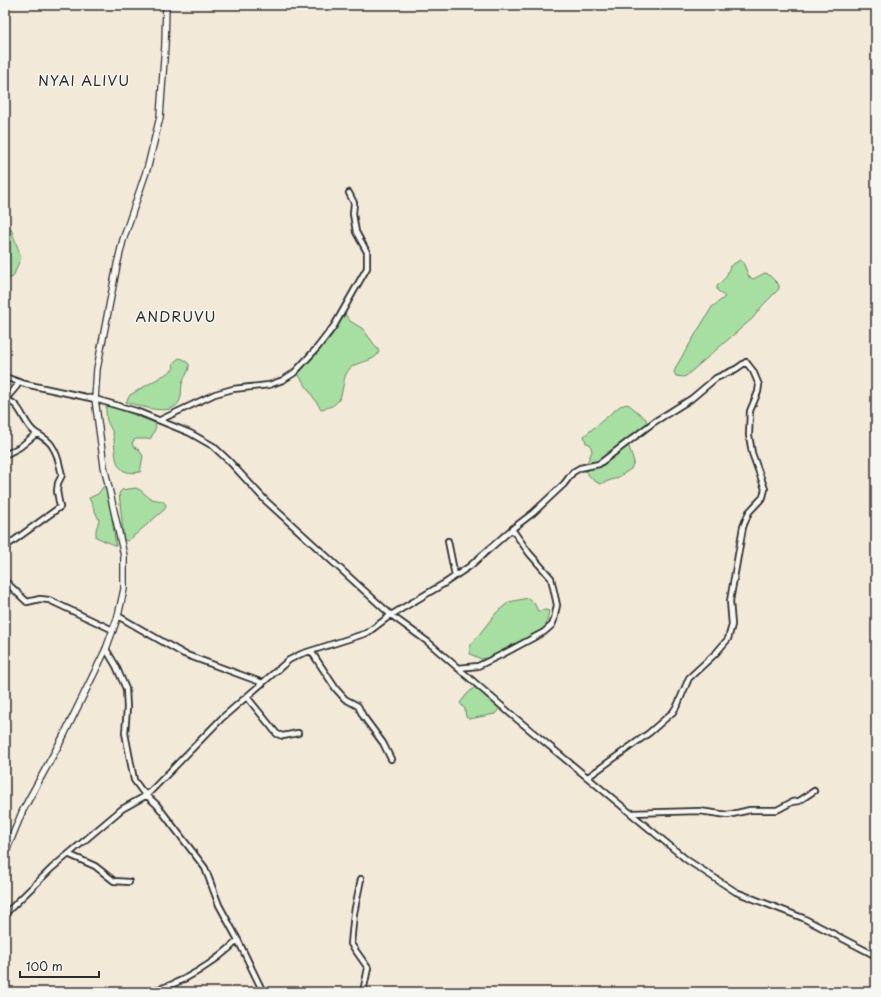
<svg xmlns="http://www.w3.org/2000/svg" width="881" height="997" font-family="'Playpen Sans',sans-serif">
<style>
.green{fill:#a7dea1;stroke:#698466}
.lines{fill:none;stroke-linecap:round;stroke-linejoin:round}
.minor-casing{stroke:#2b2b2b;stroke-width:8}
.tertiary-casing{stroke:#2b2b2b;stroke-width:8}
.minor{stroke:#f6f6f2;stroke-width:4.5}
.tertiary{stroke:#f6f6f2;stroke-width:5.5}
.labels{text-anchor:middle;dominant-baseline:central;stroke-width:3;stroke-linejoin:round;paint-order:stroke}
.quarter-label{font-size:14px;letter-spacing:1px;fill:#2b2b2b;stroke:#f6f6f2}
</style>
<rect width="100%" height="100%" fill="#f3e9d8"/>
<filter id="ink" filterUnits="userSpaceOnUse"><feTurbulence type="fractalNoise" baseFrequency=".025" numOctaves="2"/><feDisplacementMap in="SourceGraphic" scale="8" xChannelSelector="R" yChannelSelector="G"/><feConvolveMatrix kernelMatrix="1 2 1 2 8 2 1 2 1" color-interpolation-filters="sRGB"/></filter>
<g filter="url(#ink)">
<!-- green -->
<path class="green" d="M5,229H11L21,257L13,277L5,280Z
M740,260L743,262L749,277L753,279L765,273L768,274L779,285V289L762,306L753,318L686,376L683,377L676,376L674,372L677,365L712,307L725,297L717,290V286L726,277L730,266Z
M345,314L350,321L363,329L379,351C377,361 361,361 353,366C335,378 353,405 321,409L298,374L331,337Z
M179,358L183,359L189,364C190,371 184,377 182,384C181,389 182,395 180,400C173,419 138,405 126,402L130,395L171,371L174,368L173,363Z
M628,404L646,419L647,427L628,444L634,462L631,469L617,478L600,484L593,480L584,470L592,451L590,444L586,443L584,436L620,406Z
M109,405L155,423L156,427L151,438L148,439H136L133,441L132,445L139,450L143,456L140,472C111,477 117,453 113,434C112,429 108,425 107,420C106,416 106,411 106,407Z
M107,485L116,546L96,537V530L99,520L89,498L98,494L103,487Z
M136,488C143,490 146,497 152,499C158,501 163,499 166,505L165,509L128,541L124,540L119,493L122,490Z
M528,598L534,603L538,611L546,610L549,611L546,626L541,632L495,656L481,659L470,654V646L496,613L509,602Z
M476,686L500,705V708L495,714L469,719L466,717L465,709L460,703L467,694Z"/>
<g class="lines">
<!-- minor casing -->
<g class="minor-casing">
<path id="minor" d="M5,377L25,384L95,399L136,411L190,433L213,446L229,461L266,501L391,615L428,642L512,715L687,860L736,892L803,918L876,956
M5,400C22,402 23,425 36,433C42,437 48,439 52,446C59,456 59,465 62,475L58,483L57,491L60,507L5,547
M5,400L17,386L18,382
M160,420L215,394L233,389L269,385L283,380L294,373L317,348L334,326L367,268V252L356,232L353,214L354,203L349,193
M5,455L20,447L36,434
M448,541L455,576
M5,581L27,602L40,599L49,600L113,630
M118,616L184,654L263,683
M106,649L116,666L126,689L127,708L125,733L134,780L142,791L157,805L205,868L219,905L238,940L263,992
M311,651L336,689L345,699L358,706L363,716L383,743L391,759
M458,668L478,666L503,654L544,632L552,625L554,620L557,605L551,578L529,553L512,529
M247,697L277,734L283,736L298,733
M631,813L699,811L728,815L750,810H777L792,802L799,801L814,791
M70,855L95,866L114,881L129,882
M361,879L354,913L351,944L368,968L363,992
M5,914L52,868L122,809L147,795L222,718L289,660L301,654L367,633L391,615L445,583L470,566L512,529L533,513L564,484L573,472L580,468L599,464L654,422L691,399L716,378L736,369L746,362L753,371L759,385L758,392L750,411L749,435L752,453L765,489L763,497L749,512L743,527L730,601L732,625L728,639L716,653L689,678L678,704L673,712L649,733L588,777
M128,991C135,991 143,992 150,991C180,986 217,961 238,940"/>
</g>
<!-- tertiary casing -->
<g class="tertiary-casing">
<path id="tertiary" d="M5,854L23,810L63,737L106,649L118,616L124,589V556L104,466L95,399L97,369L117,265L123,240L148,166L160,117L165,45L166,5"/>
</g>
<!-- minor -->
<use href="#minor" class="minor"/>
<!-- tertiary -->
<use href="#tertiary" class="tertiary"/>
</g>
</g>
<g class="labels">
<!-- quarter labels -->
<g class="quarter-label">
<text x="84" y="80">NYAI ALIVU</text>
<text x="176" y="316">ANDRUVU</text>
</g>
</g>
<!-- margin -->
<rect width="881" height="997" fill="none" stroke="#f6f6f2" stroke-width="20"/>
<rect x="10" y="10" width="861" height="977" fill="none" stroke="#2b2b2b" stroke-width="1.5" filter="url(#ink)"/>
<!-- scale -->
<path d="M20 971v6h79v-6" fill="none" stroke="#2b2b2b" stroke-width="2"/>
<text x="26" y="971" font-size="12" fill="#2b2b2b" stroke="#f6f6f2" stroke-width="3" paint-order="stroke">100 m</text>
</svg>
